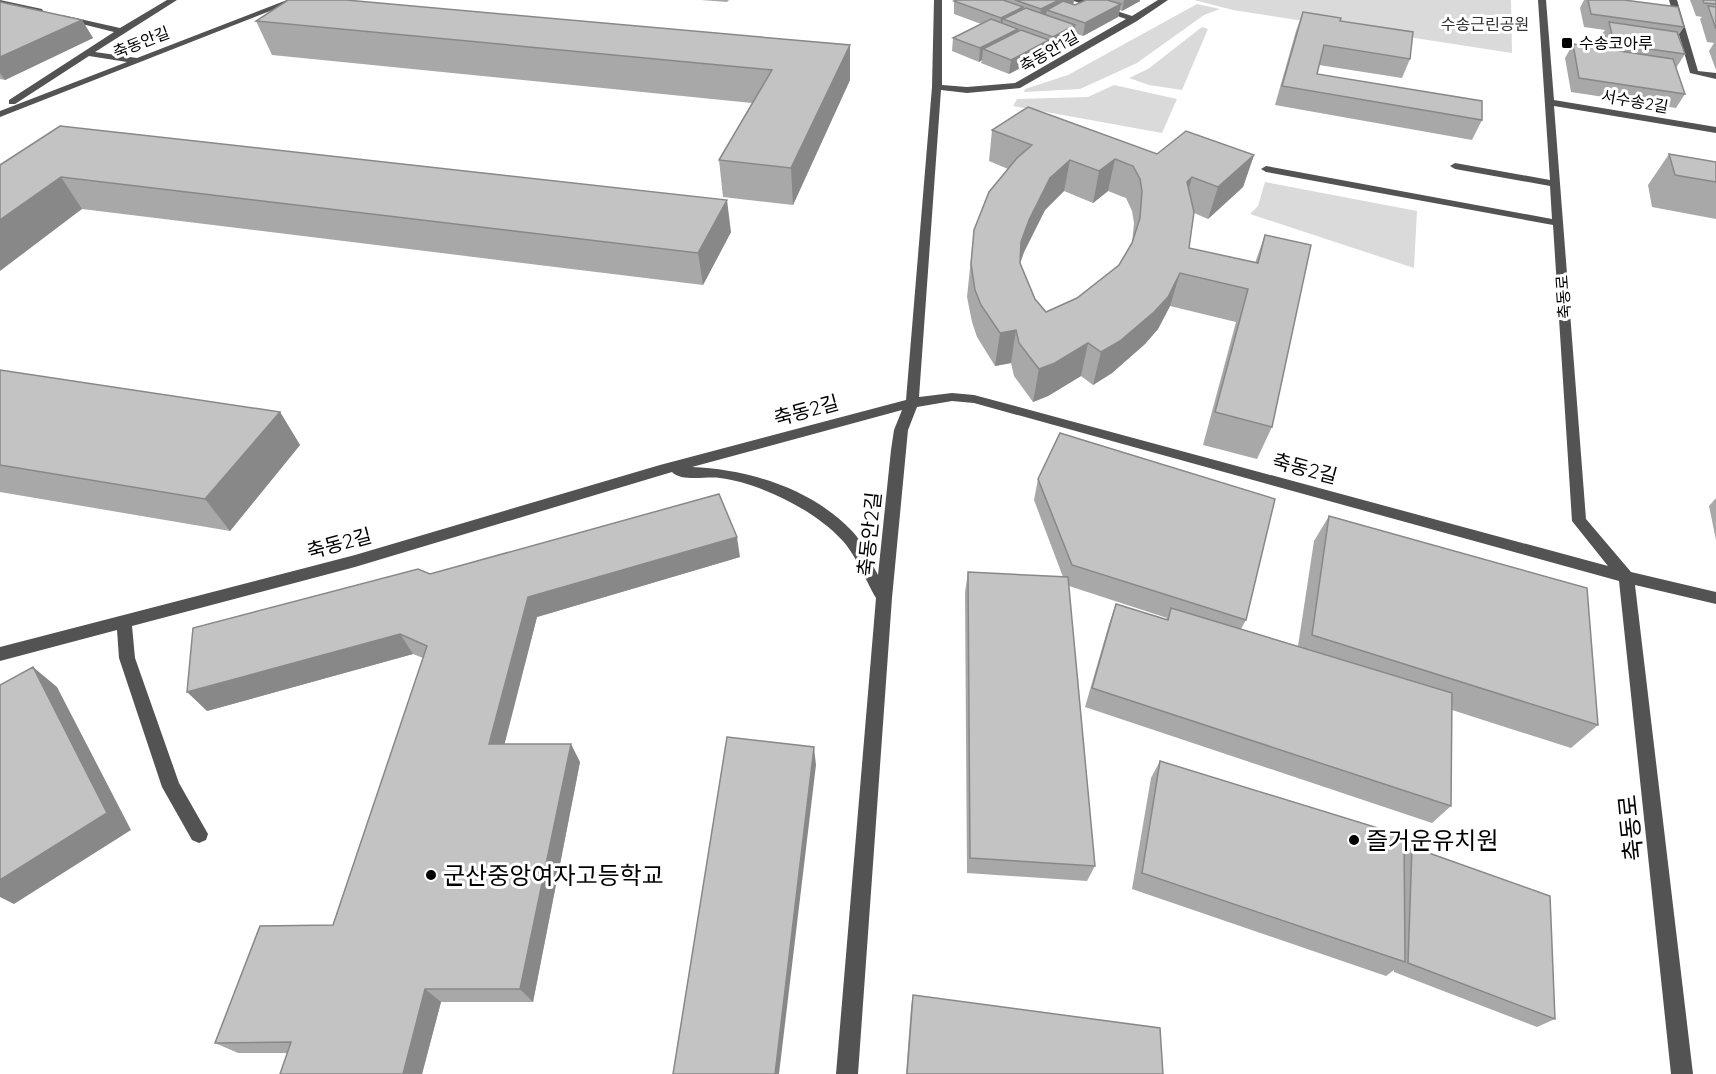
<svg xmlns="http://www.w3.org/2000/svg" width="1716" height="1074" font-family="Quicksand,'Noto Sans KR',sans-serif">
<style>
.green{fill:#dadada}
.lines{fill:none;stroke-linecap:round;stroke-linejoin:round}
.minor{fill:#535353;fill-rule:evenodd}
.wall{fill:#a8a8a8;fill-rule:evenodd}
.shaded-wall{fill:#888}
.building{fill:#c3c3c3;stroke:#888;stroke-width:1.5;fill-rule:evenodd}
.poi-dot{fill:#000;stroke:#fff;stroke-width:2}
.labels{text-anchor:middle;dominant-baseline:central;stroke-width:6;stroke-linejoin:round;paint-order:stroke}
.far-park-label{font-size:16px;fill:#313131;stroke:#fff}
.far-street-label{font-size:16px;fill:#000;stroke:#fff}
.far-poi-label{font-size:16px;fill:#000;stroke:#fff;text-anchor:start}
.street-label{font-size:20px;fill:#000;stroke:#fff}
.near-street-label{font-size:24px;fill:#000;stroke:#fff}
.near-poi-label{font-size:24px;fill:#000;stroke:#fff;text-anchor:start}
</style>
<rect width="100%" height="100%" fill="#fff"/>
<!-- green -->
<path class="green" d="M1194,0H1511L1512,53L1233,10Z
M1197,4L1220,9L1204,15L1137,63L1080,89L1024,92L1025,89L1068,75Z
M1202,27L1208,29L1182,90L1149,85L1129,78L1148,69Z
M1114,85L1177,99L1162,133L1013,106L1017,99L1088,97Z
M1265,182L1417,211L1414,268L1250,214L1258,206Z"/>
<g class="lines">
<!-- minor -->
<path class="minor" d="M0,0L42,9L43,11L39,13L0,4Z
M167,0H177L95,52L137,58L287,0H298L0,117V111L127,62L89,56L15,104H9V100L114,32L62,19V15L120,28Z
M934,0H942V85L967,87L1015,83L1126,19L1071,0H1083L1132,16L1158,0H1168L1137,21L1020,88L967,93L941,90L919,397L952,393L974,395L1608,566L1572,521L1553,225L1266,172L1261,169L1266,166L1552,219L1550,186L1455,169L1450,166L1455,163L1550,180L1538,0H1546L1554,100L1716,127V133L1554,106L1586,519L1631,572L1716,592V604L1635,585L1693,1074H1671L1619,581L974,403L952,401L917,407L908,430L892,598L858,1074H836L876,598C866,581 855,553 841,539C814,510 760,483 720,478C707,476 681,482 672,472L355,567L132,626L135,658L179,783L208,834L206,840L199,843L192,840L162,787L119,658L117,630L0,661V647L355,555L660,465L906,400L932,87ZM902,410L894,430L891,450L878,575C870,561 863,542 852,531C812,489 748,469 692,467Z
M1669,0H1677L1698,71L1716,73V79L1690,73Z"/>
</g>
<!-- wall -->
<path class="wall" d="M701,0H729L727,2Z
M957,0H1074L1073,5H1075L1086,0H1140V1L1122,11L1120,10L1118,17L1083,36L1074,33L1073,39L1051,50L1048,49L1047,54L1009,74L981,63L982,60L979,62L952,51L953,38L981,24L954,14V1Z
M1584,0H1624L1684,27L1678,36L1685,54L1676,68L1685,94L1676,108L1571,92L1565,58L1573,44L1604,49L1601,35L1605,30L1584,27L1580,8Z
M1690,0H1716V70L1709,51L1714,43L1707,42L1700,19L1702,17L1696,16Z
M0,2L82,20L93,38L5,80L0,79Z
M1303,12L1340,21L1410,59L1402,78L1319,65L1317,74L1482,120L1472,140L1275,105L1296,31Z
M256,21L850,45V80L793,205L723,197L719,160L752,103L272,55Z
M992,130L1157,154L1254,155L1243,187L1208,219L1194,213L1189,248L1255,263L1265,235L1272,427L1257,459L1203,445L1236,322L1170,306L1158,329L1145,344L1112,373L1093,385L1081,376L1048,396L1033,402L1014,376L1011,363L995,366L977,337L972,322L967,297L974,230L1008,169L989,161ZM1064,191L1093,203L1108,191L1126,198L1132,211L1134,223L1132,243L1119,265L1077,298L1046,312L1035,299L1020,263L1024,252L1045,210Z
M1669,154L1716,162V219L1652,207L1648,185Z
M0,165L731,232L703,285L82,209Z
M0,370L280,412L300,445L230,531L0,492Z
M1038,479L1246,620L1241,629L1298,646L1314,541L1329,516L1598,725L1571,748L1452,710L1451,806L1432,823L1085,707L1109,624L1116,604L1166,620L1167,618L1069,586L1095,866L1087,881L967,873L965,592L968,572L1063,577L1034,500Z
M1716,498V540L1709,506Z
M740,557L537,617L504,744L580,762L533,1002H441L422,1074H280L287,1053H238L215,1043L333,925L423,658L413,654L207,711L430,574Z
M1160,761L1404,854L1412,847L1555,1019L1537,1027L1394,972V970L1386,976L1132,889L1151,778Z
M913,995L1163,1074H906L911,1007Z"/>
<!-- shaded-wall -->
<path class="shaded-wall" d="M1059,0H1074L1073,5L1047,10L1045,19L1039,22L1041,9Z
M1124,0H1140V1L1122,11Z
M1121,4L1118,17L1083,36L1085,23Z
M1023,7L1022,20L1003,19L1002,30L1000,31L1001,18Z
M82,20L93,38L5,80L0,73V57Z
M1075,25L1073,39L1051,50L1053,37Z
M1018,29L1017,43L983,49L982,60L979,62L980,48Z
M1049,40L1047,54L1009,74L1011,60Z
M850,45V80L793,205L791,168Z
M1254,155L1243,187L1208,219L1218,187Z
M1115,159L1108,191L1093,203L1099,171Z
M1070,160L1064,191L1045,210L1024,252L1016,275L1021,242L1029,220L1050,178Z
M61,177L82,209L0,271V220Z
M1192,177L1183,209L1187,182Z
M727,200L731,232L703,285L698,253Z
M1180,273L1170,306L1158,329L1145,344L1112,373L1093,385L1101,352Z
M1016,330L1011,363L995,366L1000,333Z
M1088,343L1081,376L1048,396L1033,402L1039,369Z
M280,412L300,445L230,531L205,499Z
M737,537L740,557L537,617L500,762L489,744L528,597Z
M400,634L413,654L207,711L187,692Z
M33,667L57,687L131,830L14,904L0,897V880Z
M571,744L580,762L533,1002L520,989Z
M814,747L816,765L779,1074H775Z
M425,989L441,1002L422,1074H403Z"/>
<!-- building -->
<path class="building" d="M288,0H346L850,45L791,168L719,160L772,70L256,21Z
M957,0H1003L1023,7L1001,18L954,1Z
M1015,0H1059L1041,9Z
M1086,0H1107L1121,4L1085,23L1047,10L1063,1L1075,5Z
M1588,0H1624L1678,7L1684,27L1591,14Z
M1703,0H1716V4L1704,3Z
M0,2L82,20L0,57Z
M1708,6L1716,7V29Z
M1026,8L1075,25L1053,37L1003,19Z
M1303,12L1341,18L1340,21L1413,32L1410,59L1324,45L1317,74L1482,101V120L1282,86Z
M991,19L1018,29L980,48L953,38Z
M1609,22L1677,32L1685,54L1614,44Z
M1021,30L1049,40L1011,60L983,49Z
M1573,44L1673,59L1685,94L1579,78Z
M1028,107L1157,154L1186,131L1254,155L1218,187L1192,177L1187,182L1194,212L1189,248L1258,263L1265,235L1311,245L1272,427L1215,412L1248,289L1180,273L1168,297L1154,312L1120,341L1101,352L1088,343L1055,363L1039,369L1019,343L1016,330L1000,333L981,305L975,290L971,264L974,230L989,192L1017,158L1032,145L992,130ZM1115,159L1133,166L1140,179L1142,191L1140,218L1132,243L1119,265L1077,298L1046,312L1035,299L1020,263L1021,242L1029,220L1050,178L1070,160L1099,171Z
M60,126L727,200L698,253L61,177L0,220V165Z
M1669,154L1716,162V182L1675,175Z
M0,370L280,412L205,499L0,465Z
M1060,433L1275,499L1246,620L1072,565L1038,479Z
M719,494L737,537L528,597L489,744H571L520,989H425L403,1074H280L291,1042L215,1043L260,926L333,925L427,646L400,634L187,692L193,628L418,569L430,574Z
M1329,516L1587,588L1598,725L1312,635Z
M968,572L1068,577L1095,866L970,858Z
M1116,604L1168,620L1171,608L1452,693L1451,806L1092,688Z
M33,667L107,813L0,880V685Z
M727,737L814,747L775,1074H673Z
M1160,761L1404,836L1405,962L1142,873Z
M1412,847L1550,896L1555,1019L1408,963Z
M913,995L1160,1028L1163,1074H907Z"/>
<!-- markers -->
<g class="poi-dot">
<rect x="1561" y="37" width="12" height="12" rx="3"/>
<circle cx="1354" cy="840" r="6"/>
<circle cx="431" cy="875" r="6"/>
</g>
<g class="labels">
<!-- far-park labels -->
<g class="far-park-label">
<text x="1485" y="24">수송근린공원</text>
</g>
<!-- far-street labels -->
<g class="far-street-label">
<text transform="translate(141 42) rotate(-21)">축동안길</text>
<text transform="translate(1049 51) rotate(-30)">축동안1길</text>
<text transform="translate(1635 101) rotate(10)">서수송2길</text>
<text transform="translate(1563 297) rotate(-94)">축동로</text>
</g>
<!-- far-poi labels -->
<g class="far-poi-label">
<text x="1579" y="43">수송코아루</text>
</g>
<!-- street labels -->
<g class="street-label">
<text transform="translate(806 410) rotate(-15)">축동2길</text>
<text transform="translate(1305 468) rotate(15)">축동2길</text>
<text transform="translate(869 534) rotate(-84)">축동안2길</text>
<text transform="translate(339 543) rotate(-15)">축동2길</text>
</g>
<!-- near-street labels -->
<g class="near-street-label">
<text transform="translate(1630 828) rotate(-96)">축동로</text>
</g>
<!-- near-poi labels -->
<g class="near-poi-label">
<text x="1366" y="840">즐거운유치원</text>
<text x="443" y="875">군산중앙여자고등학교</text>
</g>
</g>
</svg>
